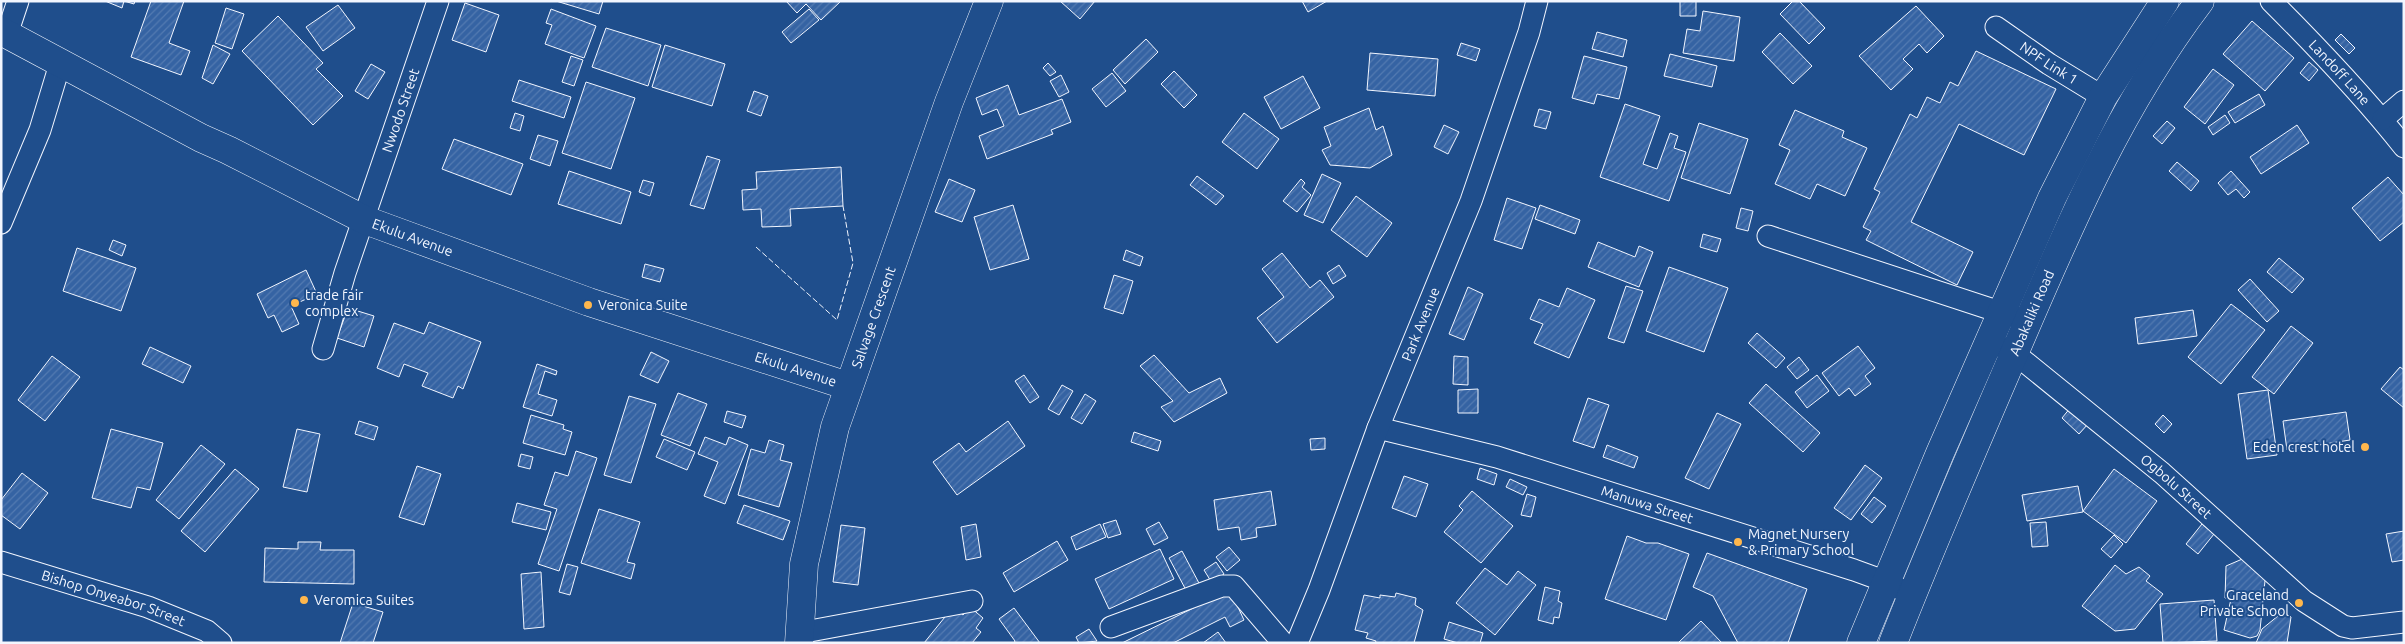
<svg xmlns="http://www.w3.org/2000/svg" width="2405" height="644" font-family="Ubuntu,sans-serif">
<style>
.building{fill:url(#building-hatch);stroke:#f2f6ff}
.lines{fill:none;stroke-linecap:round;stroke-linejoin:round}
.minor-casing{stroke:#f2f6ff;stroke-width:23}
.major-casing{stroke:#f2f6ff;stroke-width:29}
.minor{stroke:#1f4e8c;stroke-width:21}
.major{stroke:#1f4e8c;stroke-width:28}
.fence{stroke:#f2f6ff;stroke-width:1;stroke-dasharray:6 2.5;stroke-linecap:butt}
.poi-dot{fill:#ffb74d;stroke:#1f4e8c;stroke-width:2}
.labels{text-anchor:middle;dominant-baseline:central;stroke-width:4;stroke-linejoin:round;paint-order:stroke}
.street-label{font-size:14px;fill:#f2f6ff;stroke:#1f4e8c}
.poi-label{font-size:14px;fill:#f2f6ff;stroke:#1f4e8c;text-anchor:start}
</style>
<defs>
<pattern id="building-hatch" width="6" height="6" patternUnits="userSpaceOnUse" patternTransform="scale(1.25)"><rect width="6" height="6" fill="#3563a3"/><path d="M-1 1l2-2M0 6l6-6M5 7l2-2" fill="none" stroke="#537ab1"/></pattern>
</defs>
<rect width="100%" height="100%" fill="#1f4e8c"/>
<!-- building -->
<path class="building" d="M105,1H135L134,4L124,1L122,8Z
M151,1H184L169,43L190,51L181,75L131,57Z
M556,1H603L599,14Z
M786,1H841L821,20L806,4L797,13Z
M1060,1H1095L1080,19Z
M1302,1H1327L1308,12Z
M1680,1H1696V16H1680Z
M1793,1H1799L1825,28L1809,44L1780,14Z
M465,3L499,15L486,52L452,40Z
M338,5L355,28L323,51L306,27Z
M1916,6L1944,36L1927,53L1919,44L1903,59L1913,69L1891,90L1859,56Z
M226,8L244,14L232,49L215,43Z
M551,9L596,26L584,58L545,44L552,25L546,23Z
M809,9L819,20L791,43L782,32Z
M1703,11L1740,17L1734,61L1683,53L1687,29L1700,31Z
M278,16L323,63L316,69L343,96L313,125L242,51Z
M2252,21L2294,58L2265,91L2223,54Z
M606,28L661,45L648,86L592,67Z
M1597,32L1627,40L1623,57L1592,49Z
M1780,33L1812,66L1793,84L1762,52Z
M2341,34L2355,48L2349,54L2335,40Z
M1146,39L1158,52L1125,84L1113,70Z
M1461,43L1480,49L1476,61L1457,55Z
M213,45L230,54L213,84L202,78Z
M665,45L725,64L712,106L652,87Z
M1976,51L2056,89L2024,155L1959,124L1911,222L1973,252L1957,285L1866,240L1871,231L1863,227L1880,192L1874,189L1910,114L1917,118L1927,97L1940,103L1950,82L1958,86Z
M1370,53L1438,59L1435,96L1367,90Z
M1670,54L1717,66L1712,87L1664,76Z
M571,56L583,60L574,86L562,82Z
M1584,56L1627,67L1619,99L1597,94L1594,104L1572,98Z
M2309,62L2318,70L2309,81L2300,73Z
M1048,63L1056,72L1050,76L1043,68Z
M371,64L385,72L368,99L355,91Z
M2213,69L2234,85L2205,124L2184,107Z
M1174,71L1197,95L1184,108L1161,84Z
M1112,73L1126,91L1106,107L1092,89Z
M1061,75L1069,92L1059,97L1050,81Z
M1303,76L1320,108L1281,129L1264,97Z
M519,80L571,97L564,118L512,101Z
M586,82L635,98L611,169L562,153Z
M1008,85L1019,115L1062,99L1071,122L1051,130L1053,134L987,159L979,136L1004,126L997,109L982,115L976,98Z
M754,91L768,96L761,116L747,111Z
M2259,94L2265,105L2235,123L2228,112Z
M1625,104L1660,116L1643,164L1657,169L1670,133L1678,136L1674,148L1686,152L1669,201L1600,177Z
M1369,108L1376,130L1383,126L1392,155L1370,168L1330,165L1322,150L1331,146L1324,127Z
M1539,109L1551,112L1546,129L1534,126Z
M1795,110L1844,131L1842,137L1867,148L1845,196L1817,184L1810,199L1775,184L1790,150L1779,145Z
M515,113L524,116L520,131L510,128Z
M1244,113L1279,139L1257,169L1222,142Z
M2225,115L2230,123L2213,135L2208,127Z
M2167,121L2175,128L2162,144L2153,136Z
M1699,123L1748,139L1730,194L1681,178Z
M1444,125L1459,132L1448,154L1434,147Z
M2297,125L2309,143L2261,174L2250,157Z
M538,135L558,141L550,166L530,159Z
M454,139L523,164L511,195L442,169Z
M707,156L720,160L704,209L690,205Z
M2177,162L2199,181L2191,191L2169,171Z
M841,167L843,206L790,209L791,226L762,227L761,209L743,210L742,190L757,189L756,172Z
M569,171L631,192L621,224L558,204Z
M2231,171L2250,192L2244,198L2236,189L2228,195L2218,183Z
M1322,174L1341,183L1323,223L1304,215Z
M1197,176L1224,196L1216,205L1190,185Z
M2388,177L2404,195V222L2380,241L2352,208Z
M949,179L975,190L962,222L935,212Z
M1301,179L1305,183L1302,187L1311,195L1297,212L1283,201Z
M643,180L654,183L650,196L639,192Z
M1356,196L1392,223L1367,257L1331,230Z
M1507,198L1536,208L1522,249L1494,240Z
M1013,205L1029,259L990,270L974,217Z
M1540,205L1580,220L1575,234L1535,219Z
M1741,208L1753,211L1748,231L1736,228Z
M1703,234L1721,239L1717,252L1700,247Z
M113,240L126,245L122,256L109,250Z
M1598,242L1635,257L1639,246L1653,252L1639,287L1588,267Z
M77,248L136,268L121,311L63,291Z
M1126,250L1143,257L1140,266L1123,260Z
M1282,253L1310,288L1320,280L1334,297L1277,343L1257,318L1284,297L1262,269Z
M2279,258L2304,279L2292,293L2267,272Z
M645,264L664,269L660,282L642,277Z
M1339,265L1346,276L1333,284L1327,273Z
M1669,267L1728,288L1704,352L1646,331Z
M306,270L317,294L291,306L299,324L282,332L274,315L268,318L257,294Z
M1114,275L1133,281L1123,314L1104,308Z
M2250,279L2279,311L2267,322L2238,290Z
M1626,286L1643,291L1624,343L1608,338Z
M1468,287L1483,294L1464,340L1449,334Z
M1567,288L1595,300L1569,358L1534,343L1543,324L1530,319L1539,299L1559,307Z
M2231,304L2265,330L2221,384L2188,357Z
M348,308L374,316L364,347L337,338Z
M2193,310L2197,336L2138,344L2135,318Z
M429,322L481,342L463,389L458,386L453,398L422,386L428,373L404,364L399,377L377,368L394,323L424,334Z
M2291,326L2313,343L2274,394L2252,377Z
M1757,333L1785,358L1776,368L1748,343Z
M1858,346L1875,368L1865,376L1871,384L1855,396L1849,388L1839,396L1822,373Z
M150,347L191,366L183,383L142,364Z
M651,352L669,361L658,383L640,375Z
M1154,355L1189,393L1220,378L1227,393L1174,422L1161,407L1173,401L1140,366Z
M52,356L80,377L45,421L18,400Z
M1454,356L1468,357V385L1453,384Z
M1799,357L1809,370L1797,379L1787,367Z
M537,364L557,371L556,375L545,371L538,394L557,400L552,416L523,407Z
M2400,367L2404,370V408L2381,389Z
M1024,375L1039,397L1030,403L1015,381Z
M1817,375L1829,391L1807,408L1795,392Z
M1766,384L1820,433L1803,452L1749,403Z
M1062,385L1073,391L1059,415L1048,409Z
M1478,389V413H1458V390Z
M2268,390L2277,455L2247,459L2238,394Z
M678,393L707,404L690,446L661,435Z
M1085,394L1096,401L1082,424L1071,418Z
M629,396L656,404L631,483L604,475Z
M1588,398L1609,405L1594,448L1573,441Z
M2071,407L2088,424L2079,434L2062,418Z
M727,411L746,416L742,428L724,422Z
M2346,412L2350,440L2287,450L2283,421Z
M1717,413L1741,424L1709,489L1685,478Z
M531,415L564,425L563,429L572,432L565,455L523,443Z
M2163,415L2172,424L2164,433L2155,424Z
M359,421L378,427L374,440L355,434Z
M1008,421L1025,446L957,495L933,462L959,443L966,452Z
M111,429L163,443L150,490L137,487L131,508L92,498Z
M297,429L320,434L307,492L283,487Z
M1134,432L1161,441L1158,451L1131,442Z
M705,437L726,445L729,437L748,445L725,504L704,496L718,462L698,454Z
M1325,438V449L1311,450L1310,439Z
M664,439L695,452L687,470L656,457Z
M769,440L784,445L780,460L792,463L779,507L738,495L751,449L765,453Z
M201,445L225,464L179,519L156,500Z
M1607,445L1638,457L1634,468L1603,457Z
M576,451L597,458L559,571L538,564L557,509L544,505L555,472L568,476Z
M521,454L533,457L530,469L518,466Z
M1865,465L1882,478L1851,520L1834,508Z
M417,466L441,474L424,525L399,517Z
M1480,468L1497,474L1494,485L1477,479Z
M235,469L259,489L205,552L181,531Z
M2114,469L2157,501L2126,543L2083,511Z
M22,473L48,493L20,529L1,515V500Z
M1404,476L1428,484L1416,517L1392,508Z
M1510,479L1527,487L1523,495L1506,487Z
M2078,486L2083,512L2027,521L2022,495Z
M1271,491L1276,525L1256,528L1257,537L1241,540L1239,527L1218,530L1214,500Z
M1472,491L1513,526L1481,563L1444,532L1463,510L1459,506Z
M1527,494L1536,497L1531,517L1521,515Z
M1874,497L1886,506L1872,523L1861,514Z
M517,503L551,512L546,530L512,522Z
M744,505L790,521L783,540L737,523Z
M599,509L640,522L627,562L635,564L631,579L581,563Z
M1116,520L1121,534L1108,538L1103,524Z
M1159,522L1168,538L1154,545L1146,529Z
M2046,522L2048,546L2032,547L2030,523Z
M976,524L981,557L966,560L961,527Z
M1100,524L1106,537L1076,550L1071,537Z
M2202,524L2214,534L2198,554L2186,544Z
M841,525L865,528L858,585L833,582Z
M2404,531V560L2392,562L2386,534Z
M2114,535L2123,544L2111,558L2101,549Z
M1627,536L1646,543H1658L1689,554L1666,620L1605,599Z
M1057,541L1068,560L1014,592L1003,573Z
M298,542H321L320,550H354V584L264,582L265,548L298,549Z
M1229,547L1240,560L1227,571L1216,557Z
M1160,549L1174,579L1109,609L1095,579Z
M1182,551L1200,585L1187,592L1169,558Z
M1707,553L1807,589L1788,643H1738L1713,596L1693,587Z
M2247,557L2266,571L2260,630L2257,636L2250,638L2224,630L2231,599L2225,598L2226,566Z
M1216,562L1224,574L1212,583L1204,570Z
M567,564L578,567L570,595L559,592Z
M2115,565L2126,574L2139,567L2150,576L2146,581L2163,594L2135,629L2115,631L2082,606Z
M1485,568L1507,585L1518,571L1536,585L1495,635L1456,603Z
M541,572L544,627L524,629L521,574Z
M1545,587L1560,591L1558,601L1562,603L1559,618L1554,617L1553,624L1538,620Z
M1230,590L1244,620L1230,627L1225,617L1173,643H1122Z
M1396,593L1416,598L1415,605L1423,610L1414,643H1375L1376,641L1366,638L1368,633L1355,630L1364,595L1380,598V595L1395,597Z
M2214,600L2217,641L2163,643L2160,604Z
M353,603L383,612L373,643H340Z
M953,607L963,615L970,607L983,618L976,628L981,632L972,643H924Z
M1014,608L1040,643H1014L1015,641L999,619Z
M2284,611L2291,617L2287,643H2256L2262,629Z
M1701,621L1722,643H1678Z
M1449,622L1483,633L1480,643H1458L1444,639Z
M1089,629L1097,641L1079,643L1076,637Z
M1218,632L1226,643H1203Z"/>
<g class="lines">
<!-- minor casing -->
<g class="minor-casing">
<g id="minor">
<path id="s1" d="M2271,1C2318,48 2363,95 2404,147"/>
<path id="s2" d="M1996,27L2049,64L2103,97"/>
<path d="M7,34L18,1"/>
<path d="M2383,119L2404,101"/>
<path d="M1,223L40,130L60,64"/>
<path d="M1768,236L2015,317"/>
<path id="s3" d="M2003,348L2014,353L2162,473L2304,601L2343,626L2352,628L2404,622"/>
<path id="s4" d="M323,349L345,273L438,1"/>
<path id="s5" d="M1378,428L1497,457L1854,570L1887,582L1900,589"/>
<path id="s6" d="M1,562L148,607L207,631L221,643"/>
<path d="M1111,627L1222,586H1234L1283,643"/>
<path d="M799,633L972,601"/>
<path id="s7" d="M1297,643L1319,590L1378,428L1471,201L1529,32L1537,1"/>
</g>
</g>
<!-- major casing -->
<g class="major-casing">
<g id="major">
<path id="s8" d="M1,31L201,138L228,150L365,220L589,302L848,386"/>
<path id="s9" d="M799,643L804,564L835,427L949,102L989,1"/>
<path d="M1861,643L1940,453L2052,198L2103,97L2165,1"/>
<path id="s10" d="M1893,643C1933,541 1977,440 2020,340C2071,221 2121,105 2200,1"/>
</g>
</g>
<!-- minor -->
<use href="#minor" class="minor"/>
<!-- major -->
<use href="#major" class="major"/>
<!-- fence -->
<path class="fence" d="M756,247L837,320L853,263L843,206"/>
</g>
<!-- markers -->
<g class="poi-dot">
<circle cx="295" cy="303" r="5"/>
<circle cx="588" cy="305" r="5"/>
<circle cx="2365" cy="447" r="5"/>
<circle cx="1738" cy="542" r="5"/>
<circle cx="304" cy="600" r="5"/>
<circle cx="2299" cy="603" r="5"/>
</g>
<g class="labels">
<!-- street labels -->
<g class="street-label">
<text stroke="none"><textPath href="#s2" startOffset="64">NPF Link 1</textPath></text>
<text stroke="none"><textPath href="#s1" startOffset="99">Landoff Lane</textPath></text>
<text stroke="none"><textPath href="#s4" startOffset="251">Nwodo Street</textPath></text>
<text stroke="none"><textPath href="#s8" startOffset="461">Ekulu Avenue</textPath></text>
<text stroke="none"><textPath href="#s10" startOffset="358">Abakaliki Road</textPath></text>
<text stroke="none"><textPath href="#s9" startOffset="336">Salvage Crescent</textPath></text>
<text stroke="none"><textPath href="#s7" startOffset="342">Park Avenue</textPath></text>
<text stroke="none"><textPath href="#s8" startOffset="866">Ekulu Avenue</textPath></text>
<text stroke="none"><textPath href="#s3" startOffset="222">Ogbolu Street</textPath></text>
<text stroke="none"><textPath href="#s5" startOffset="280">Manuwa Street</textPath></text>
<text stroke="none"><textPath href="#s6" startOffset="118">Bishop Onyeabor Street</textPath></text>
</g>
<!-- poi labels -->
<g class="poi-label">
<text x="305" y="295">trade fair<tspan x="305" dy="16">complex</tspan></text>
<text x="598" y="305">Veronica Suite</text>
<text x="2355" y="447" text-anchor="end">Eden crest hotel</text>
<text x="1748" y="534">Magnet Nursery<tspan x="1748" dy="16">&amp; Primary School</tspan></text>
<text x="2289" y="595" text-anchor="end">Graceland<tspan x="2289" dy="16">Private School</tspan></text>
<text x="314" y="600">Veromica Suites</text>
</g>
</g>
<!-- border -->
<rect width="2405" height="644" fill="none" stroke="#f2f6ff" stroke-width="5"/>
</svg>
